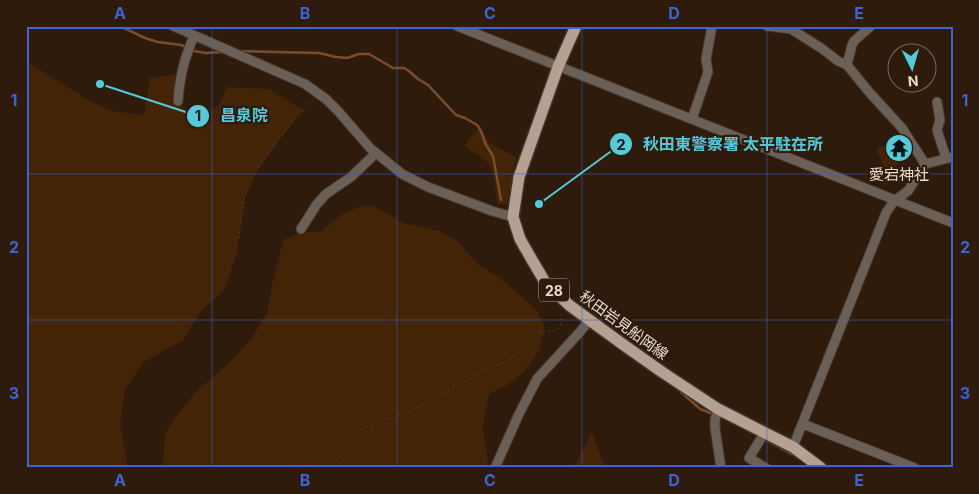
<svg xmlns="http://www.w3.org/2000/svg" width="979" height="494" font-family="Inter,'Noto Sans JP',sans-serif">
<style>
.green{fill:#442407}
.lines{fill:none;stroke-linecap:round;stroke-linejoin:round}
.stream{stroke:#794d2b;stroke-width:2.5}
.minor-casing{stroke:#483628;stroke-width:11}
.major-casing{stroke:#483628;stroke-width:14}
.path{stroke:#675648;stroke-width:1;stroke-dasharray:1 4;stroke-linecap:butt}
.minor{stroke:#6a6058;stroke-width:9}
.major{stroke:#b5a091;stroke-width:11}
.grid{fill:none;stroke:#3c63d7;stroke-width:1;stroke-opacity:0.55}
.labels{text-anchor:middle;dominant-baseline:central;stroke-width:4.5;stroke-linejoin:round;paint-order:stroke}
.shield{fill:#2e1b0c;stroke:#b1a197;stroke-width:1}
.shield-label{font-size:14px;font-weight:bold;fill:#e9dbd2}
.poi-label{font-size:15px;fill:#e9dbd2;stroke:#2e1b0c}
.street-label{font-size:15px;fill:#e9dbd2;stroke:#2e1b0c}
.leader{fill:none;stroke:#53cbdb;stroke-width:2}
.callout-dot{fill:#53cbdb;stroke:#2e1b0c;stroke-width:2}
.mark-label{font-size:15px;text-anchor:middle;font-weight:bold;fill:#111}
.callout-label{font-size:16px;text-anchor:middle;font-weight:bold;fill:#53cbdb;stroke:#2e1b0c;stroke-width:4.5;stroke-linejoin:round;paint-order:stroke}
.neatline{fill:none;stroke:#3c63d7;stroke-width:2}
.grid-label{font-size:16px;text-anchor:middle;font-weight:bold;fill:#3c63d7}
</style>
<rect width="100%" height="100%" fill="#2e1b0c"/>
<!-- green -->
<path class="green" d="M26,61L85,98L112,111L144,115L150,78L175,74L184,112L195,114L219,106L227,87L269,89L303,110L279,140L254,175L245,197L237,252L225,289L200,312L183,340L144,362L125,389L120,424L128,468H26Z
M481,126L485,136L490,144L516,157L507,204H497C496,195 495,175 491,167C486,158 473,152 465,146L470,138Z
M886,144H889L900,162L892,170L885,169L877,151V149Z
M373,205L403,223L440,231L458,242L478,264L501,279L536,309L545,328L539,351L523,373L507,385L489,394L483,427L488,460L486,468H163L165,434L179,412L198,390L229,363L252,338L267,313L273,280L283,240L301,233L322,231L341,215L361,206Z
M592,432L605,468H574Z"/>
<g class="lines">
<!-- stream -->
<path class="stream" d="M120,26L145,38L158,42L181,45L194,51L206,53L224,52
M237,51L319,53L336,57L347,58L359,54H369L393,68H404L409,71L418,79L428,85L456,115L465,118L477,125L481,131L486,145L493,156L501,200
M679,390L700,409L713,414
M768,441L797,457"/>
<!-- minor casing -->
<g class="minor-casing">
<path id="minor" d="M173,26L305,84L326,99L338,111L370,148L402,174L428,187L492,211L513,217
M457,26L953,223
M767,26L791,29L821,48L838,61L847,65L869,92L902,128L925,164
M847,65L852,45L854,41L871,26
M178,101C180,76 184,59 194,36
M937,102L940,120L937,130L946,158
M692,119L708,72L706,59L712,26
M301,229L317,204L326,194L351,177L376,153
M719,409L715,419V428L721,468
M803,424L915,468
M765,432L749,458L766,468
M793,447L886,213L894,201L908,191L925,164L953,157
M495,468L519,414L537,379L578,334L590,320"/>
</g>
<!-- major casing -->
<g class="major-casing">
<path id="major" d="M576,26L558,67L519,177L513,217L520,239L532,260L545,282L569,305L621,343L662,372L718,409L793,447L821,468"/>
</g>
<!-- path -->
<path class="path" d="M894,142L890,139L895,134
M238,238C241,225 241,210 245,197C257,160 288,127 313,99
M330,468L363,429L382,420L392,418L407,413L464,382L490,367L513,359L520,350L538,332L554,331L560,328L562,313"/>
<!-- minor -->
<use href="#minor" class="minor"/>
<!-- major -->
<use href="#major" class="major"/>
</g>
<!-- grid -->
<path class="grid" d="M212,26V468M397,26V468M582,26V468M767,26V468M26,174H953M26,320H953"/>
<!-- icons -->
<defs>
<g id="temple-disc" transform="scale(1.4375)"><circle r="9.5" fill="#53cbdb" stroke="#2e1b0c"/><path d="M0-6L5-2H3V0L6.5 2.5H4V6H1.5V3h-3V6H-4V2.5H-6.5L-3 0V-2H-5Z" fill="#111"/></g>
</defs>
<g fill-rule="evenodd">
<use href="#temple-disc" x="899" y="148"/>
</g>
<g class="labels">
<!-- shield labels -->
<rect class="shield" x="539" y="278.5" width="30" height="23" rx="4"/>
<g class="shield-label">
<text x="554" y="290">28</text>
</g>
<!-- poi labels -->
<g class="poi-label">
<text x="899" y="174">愛宕神社</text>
</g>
<!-- street labels -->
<g class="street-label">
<text transform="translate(624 325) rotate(36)">秋田岩見船岡線</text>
</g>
</g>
<!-- callouts -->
<path class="leader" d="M100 84L198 116M539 204L621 144"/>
<g class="callout-dot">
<circle cx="100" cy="84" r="5"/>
<circle cx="539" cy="204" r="5"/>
<circle cx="198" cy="116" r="12"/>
<circle cx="621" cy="144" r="12"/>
</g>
<g class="mark-label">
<text x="198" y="121">1</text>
<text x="621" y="150">2</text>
</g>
<g class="callout-label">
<text x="244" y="121">昌泉院</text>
<text x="733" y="150">秋田東警察署 太平駐在所</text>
</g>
<!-- border -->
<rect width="979" height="494" fill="none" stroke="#2e1b0c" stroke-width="55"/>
<!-- north arrow -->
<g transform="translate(912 68) rotate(175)"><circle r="24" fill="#2e1b0c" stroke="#79685b"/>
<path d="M0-4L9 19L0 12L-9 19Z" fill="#53cbdb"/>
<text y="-8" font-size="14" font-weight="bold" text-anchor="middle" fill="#e9dbd2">N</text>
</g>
<rect x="28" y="28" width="924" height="438" class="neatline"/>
<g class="grid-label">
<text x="120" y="19">A</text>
<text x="305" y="19">B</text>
<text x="490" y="19">C</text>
<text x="674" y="19">D</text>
<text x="859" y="19">E</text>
<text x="14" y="106">1</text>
<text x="965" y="106">1</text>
<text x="14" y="253">2</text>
<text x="965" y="253">2</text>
<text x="14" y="399">3</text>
<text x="965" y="399">3</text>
<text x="120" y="486">A</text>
<text x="305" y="486">B</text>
<text x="490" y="486">C</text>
<text x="674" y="486">D</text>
<text x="859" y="486">E</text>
</g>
</svg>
